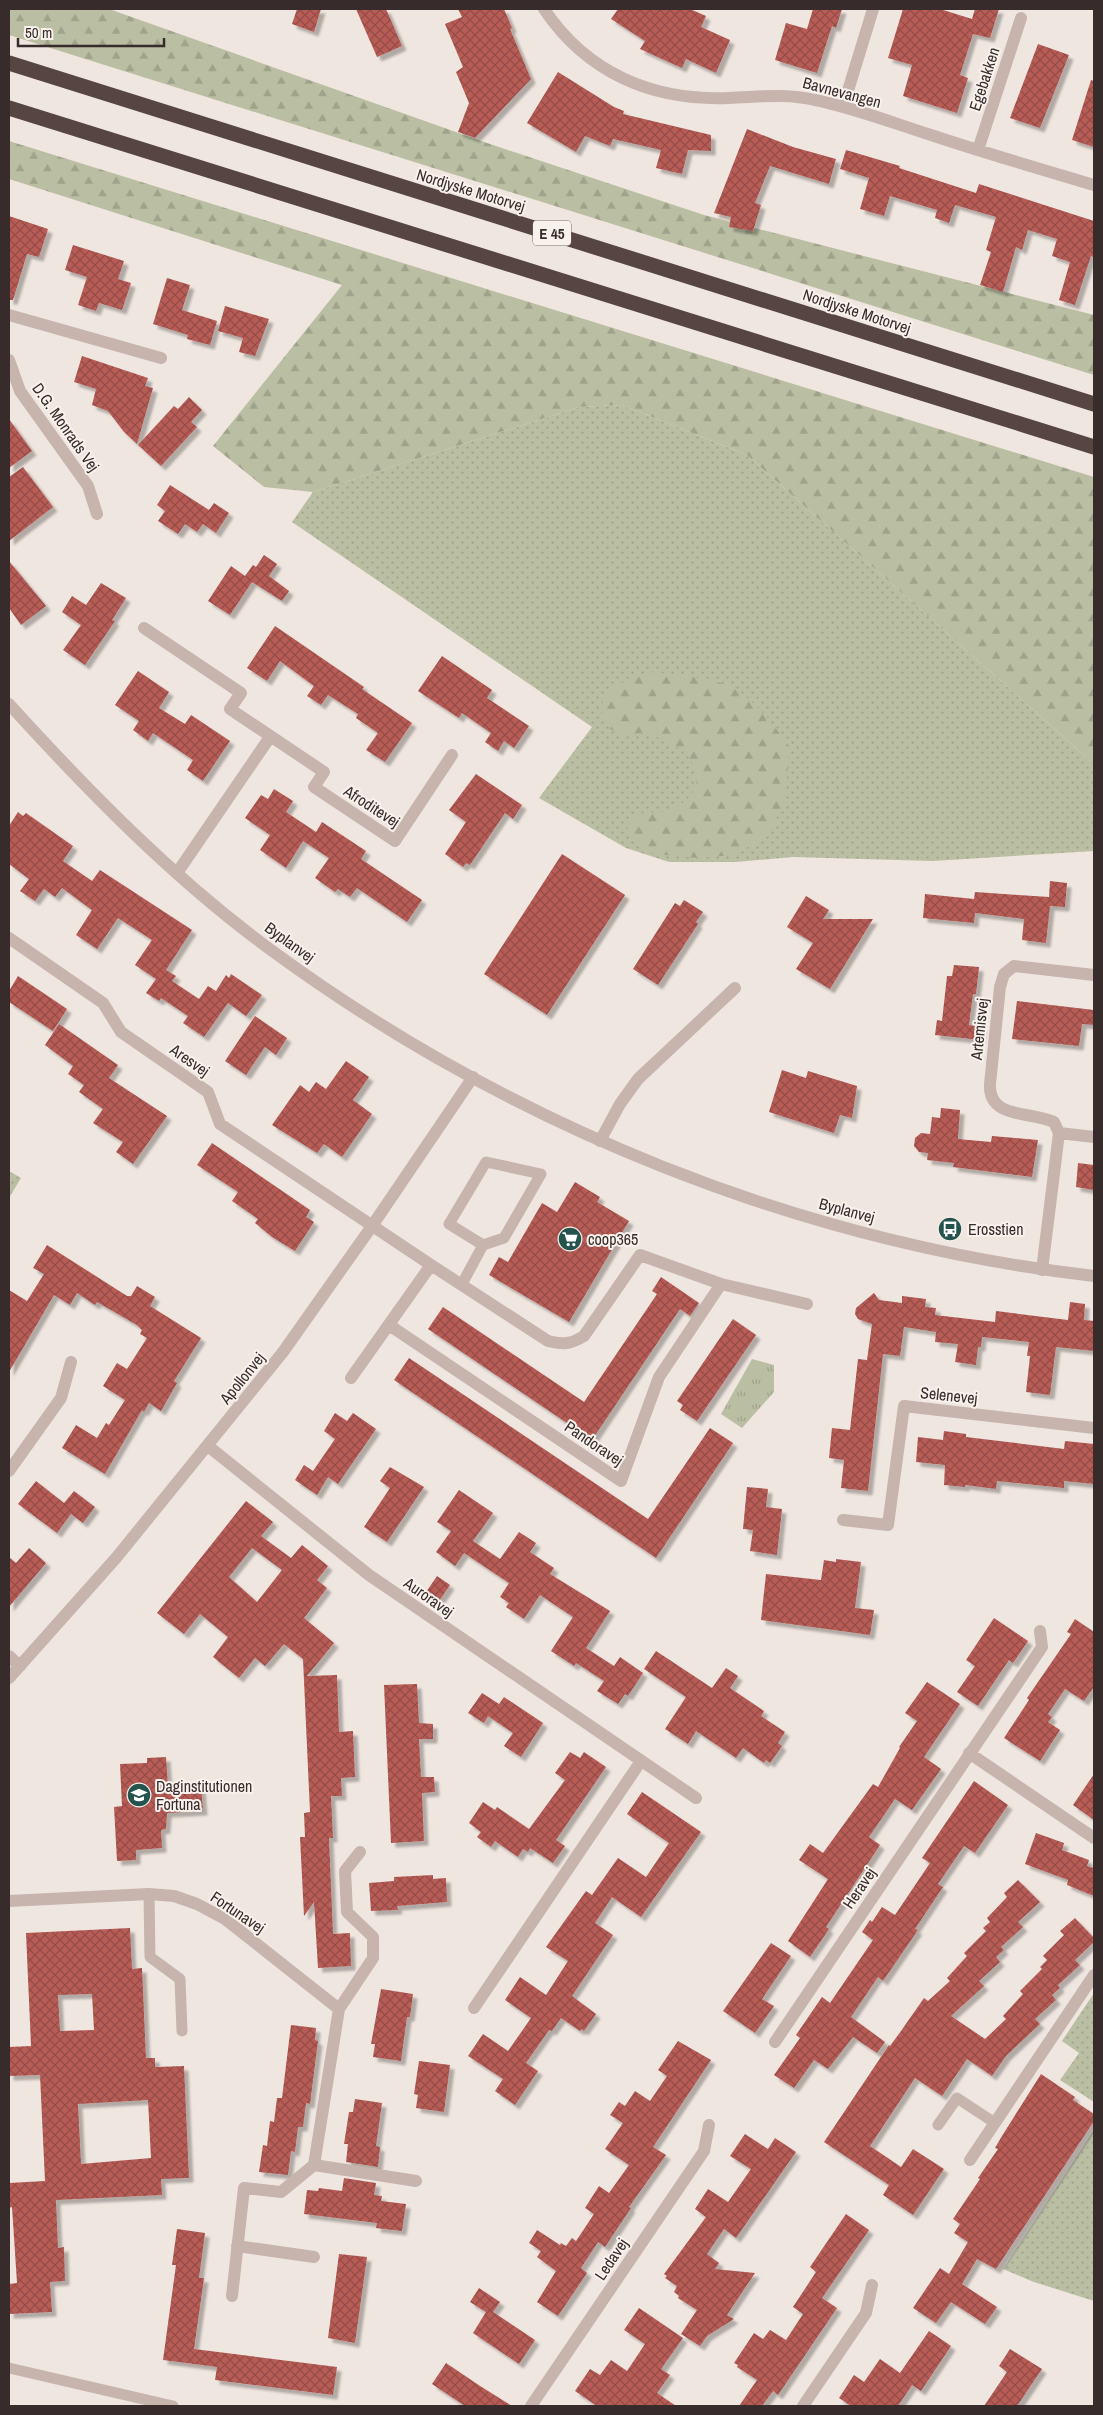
<svg xmlns="http://www.w3.org/2000/svg" width="1103" height="2415" font-family="'Archivo Narrow',sans-serif">
<style>
.grass{fill:url(#grass-dots)}
.forest{fill:url(#forest-firs)}
.park{fill:url(#park-tufts)}
.building{fill:url(#building-cross-hatch);fill-rule:evenodd;filter:url(#shadow)}
.lines{fill:none;stroke-linecap:round;stroke-linejoin:round}
.service{stroke:#c7b4ad;stroke-width:11}
.minor{stroke:#c7b4ad;stroke-width:12}
.tertiary{stroke:#c7b4ad;stroke-width:12}
.motorway{stroke:#574543;stroke-width:15}
.labels{text-anchor:middle;dominant-baseline:central;stroke-width:4;stroke-linejoin:round;paint-order:stroke}
.shield{fill:#f8f1ec;stroke:#716765;stroke-width:1}
.shield-label{font-size:15px;font-weight:bold;fill:#372c2b}
.street-label{font-size:16px;fill:#372c2b;stroke:#f8f1ec}
.poi-label{font-size:16px;fill:#372c2b;stroke:#f8f1ec;text-anchor:start}
</style>
<defs>
<pattern id="grass-dots" width="8" height="8" patternUnits="userSpaceOnUse" patternTransform="scale(1.25)"><rect width="8" height="8" fill="#babea2"/><path d="M2 2h.1M6 6h.1" fill="none" stroke="#a0a38c" stroke-width="1.8" stroke-linecap="round"/></pattern>
<pattern id="forest-firs" width="22" height="20" patternUnits="userSpaceOnUse" patternTransform="scale(1.25)"><rect width="22" height="20" fill="#babea2"/><path d="M5 1l3.5 6h-7zM16 11l3.5 6h-7z" fill="#a0a38c"/></pattern>
<pattern id="park-tufts" width="24" height="20" patternUnits="userSpaceOnUse" patternTransform="scale(1.25)"><rect width="24" height="20" fill="#babea2"/><path d="M3 7l-1-3M5 7V3M7 7l1-3M15 17l-1-3M17 17v-4M19 17l1-3" fill="none" stroke="#a0a38c"/></pattern>
<pattern id="building-cross-hatch" width="8" height="8" patternUnits="userSpaceOnUse" patternTransform="scale(1.25)"><rect width="8" height="8" fill="#b85c57"/><path d="M0 0l8 8M0 8l8-8" fill="none" stroke="#964c48"/></pattern>
<filter id="shadow"><feDropShadow dx="4.5" dy="4.5" stdDeviation="1" flood-color="#0004"/></filter>
</defs>
<rect width="100%" height="100%" fill="#f0e6e0"/>
<!-- grass -->
<path class="grass" d="M622,405L747,455L1094,764V851L933,861L793,857L736,862H669L626,848L539,798L592,727L292,522L313,492L579,407Z
M9,1171L21,1178L9,1198Z
M1094,1993V2102L1060,2080L1079,2053L1062,2041Z
M1094,2130V2301L1034,2282L1003,2269Z"/>
<!-- forest -->
<path class="forest" d="M9,9H109L487,143L704,215L1094,315V375L9,35Z
M9,141L1094,477V764L747,455L622,405L579,407L313,492L264,487L213,446L342,285L9,179Z
M650,672C672,674 719,678 737,690C758,704 774,726 789,746L786,797L768,836L733,855L699,858L654,854L634,839L627,826L639,813C668,813 682,811 697,785C695,778 695,765 690,759C680,745 661,737 644,734C634,732 624,737 614,731C609,729 604,722 603,716C595,689 630,679 650,672Z"/>
<!-- park -->
<path class="park" d="M752,1359L774,1365V1392L742,1428L721,1414Z"/>
<!-- building -->
<path class="building" d="M297,9H321L314,32L292,24Z
M356,9H386L402,46L377,57Z
M458,9H504L512,28L510,29L531,79L475,138L458,132L469,103L456,72L463,67L445,24L462,17Z
M618,9H690L706,16L701,27L730,40L716,73L686,59L682,68L640,49L645,41L611,19Z
M813,9H842L836,28L832,26L817,73L775,60L786,23L807,29Z
M903,9H940L972,19L975,9H999L990,38L973,34L960,75L968,78L957,113L903,96L912,65L888,58Z
M1038,44L1069,55L1040,128L1010,118Z
M558,72L614,107L624,111L623,114L711,135V151L688,150L682,174L656,168L661,150L613,139L610,146L585,136L576,152L527,123Z
M1091,80L1094,81V147L1072,140Z
M747,129L793,147L836,159L829,184L770,166L755,203L761,205L753,231L729,227L731,217L714,213Z
M846,150L900,166L899,168L976,193L979,184L1094,221V257L1091,256L1075,305L1059,300L1070,262L1052,256L1057,239L1028,230L1022,250L1016,247L1003,292L980,285L991,252L986,250L996,217L955,205L949,223L935,218L937,210L890,196L884,216L860,209L869,178L840,169Z
M9,216L48,229L39,257L27,254L13,300H9Z
M73,245L124,261L118,279L131,283L122,310L99,303L96,311L78,305L87,277L65,270Z
M167,278L190,285L182,310L217,321L210,345L187,339L188,335L153,324Z
M225,306L269,319L255,356L239,352L243,338L218,331Z
M82,356L148,378L145,386L153,388L137,444L124,432L108,411L92,405L96,389L74,382Z
M189,397L202,410L191,422L197,427L161,466L138,445L174,406L178,409Z
M9,419L32,451L9,468Z
M23,467L53,507L9,541V477Z
M170,485L209,510L214,503L229,513L216,533L203,524L197,532L185,524L178,534L158,521L165,511L157,505Z
M264,555L277,564L269,576L289,591L282,601L252,582L230,615L208,601L231,566L245,576L253,565L256,567Z
M9,561L46,606L21,625L9,608Z
M101,583L126,598L112,620L115,621L85,665L63,650L81,625L62,612L72,596L86,605Z
M275,626L364,687L362,689L412,723L385,762L366,750L378,733L356,718L358,714L328,695L321,705L307,696L314,686L280,661L267,681L247,668Z
M442,656L492,690L487,698L529,726L514,748L504,741L498,751L485,742L491,733L462,713L459,718L418,691Z
M138,671L169,692L159,708L185,724L191,715L230,741L203,781L187,770L193,760L153,733L148,741L133,730L139,721L115,705Z
M476,774L522,805L513,819L505,813L470,865L466,863L463,867L445,854L466,822L449,810Z
M274,789L293,801L286,812L316,832L322,822L366,851L361,859L422,900L407,922L357,888L350,897L338,889L335,892L315,878L329,858L303,841L286,868L260,850L270,835L245,818L261,795L268,799Z
M18,812L23,816L26,813L73,846L63,861L92,881L100,870L192,930L166,970L176,976L172,981L199,999L208,986L216,991L226,975L229,978L231,974L262,995L246,1016L228,1003L204,1037L183,1023L188,1016L161,998L159,1001L146,993L156,979L135,965L152,940L118,918L97,949L76,935L92,910L62,888L55,897L44,889L35,901L20,891L29,879L9,864V826Z
M562,854L625,895L547,1015L484,974Z
M1050,881L1067,883L1065,907L1050,906L1046,943L1022,940L1024,919L975,913L974,923L923,918L925,894L974,899L975,892L1049,897Z
M806,896L829,910L823,919H873L830,989L796,969L813,943L787,927Z
M684,900L703,912L696,922L698,924L658,985L633,969L675,903L680,906Z
M954,965L979,967L976,994H973L969,1025L982,1027L980,1040L935,1035L937,1020L942,1021L947,976H952Z
M18,976L67,1009L53,1031L9,1002V991Z
M1017,1001L1094,1010V1025L1082,1024L1079,1046L1012,1039Z
M255,1016L287,1038L276,1055L265,1047L246,1075L225,1061Z
M59,1024L118,1065L109,1078L167,1116L133,1164L116,1152L123,1142L93,1123L103,1109L79,1092L84,1085L68,1074L73,1066L45,1045Z
M346,1061L369,1077L353,1100L372,1114L342,1157L324,1144L317,1153L272,1125L300,1085L309,1092L316,1082L326,1089Z
M782,1070L806,1078L808,1071L857,1086L852,1118L840,1115L834,1133L769,1112Z
M941,1108L960,1110L958,1139L991,1142L992,1136L1038,1140L1032,1177L953,1167L954,1163L927,1160L928,1153L919,1152L914,1146L915,1138L921,1133L930,1134L932,1117L940,1118Z
M212,1143L310,1210L306,1217L314,1222L295,1251L272,1237L255,1223L258,1219L232,1201L238,1192L197,1165Z
M1078,1163L1094,1165V1190L1076,1187Z
M575,1182L600,1197L597,1202L629,1221L569,1322L489,1275L499,1257L508,1262L542,1203L557,1212Z
M47,1245L127,1296H131L137,1286L155,1297L150,1306L201,1338L174,1381L177,1383L161,1411L149,1403L144,1412L142,1410L105,1474L62,1448L76,1425L97,1438L106,1423L109,1425L125,1400L103,1386L117,1363L127,1369L147,1338L140,1334L142,1330L137,1325L97,1302L95,1305L77,1293L70,1305L54,1295L9,1372V1290L27,1301L44,1274L33,1268Z
M661,1277L699,1303L690,1316L680,1309L592,1440L428,1329L443,1307L584,1402L657,1294L652,1291Z
M874,1293L879,1300L902,1303V1296L926,1299L925,1307L936,1308L935,1315L995,1322L996,1311L1068,1320L1070,1302L1085,1304L1084,1320L1094,1321V1351L1056,1347L1050,1395L1026,1392L1030,1356H1027L1029,1342L982,1337L981,1347H978L976,1365L955,1362L958,1344L935,1342L936,1332L904,1327L900,1356L883,1354L868,1491L841,1488L844,1460L829,1458L832,1428L850,1430L858,1359L867,1360L872,1324L858,1319L855,1314L856,1308Z
M733,1319L756,1335L697,1421L680,1410L683,1405L677,1401Z
M409,1358L648,1519L710,1428L733,1443L656,1558L394,1380Z
M335,1413L347,1421L353,1413L376,1429L338,1484L328,1477L317,1495L295,1480L304,1465L313,1471L335,1439L324,1431Z
M944,1431L966,1434V1437L1064,1449L1065,1441L1094,1444V1484L1064,1481V1488L997,1481L996,1489L965,1485V1487L944,1485L945,1465L916,1462L918,1437L943,1440Z
M390,1467L424,1487L387,1542L364,1527L390,1488L380,1481Z
M36,1481L64,1503L74,1491L95,1507L83,1523L71,1514L57,1533L18,1504Z
M747,1487L768,1489L766,1507L782,1509L777,1555L750,1551L753,1530L743,1529Z
M459,1490L493,1513L473,1541L500,1559L519,1532L536,1543L530,1552L554,1568L550,1574L610,1611L586,1648L614,1666L620,1657L643,1673L628,1696L625,1694L618,1704L597,1691L604,1681L576,1663L574,1666L551,1651L573,1617L540,1595L524,1619L506,1607L509,1603L500,1597L509,1583L464,1553L455,1566L436,1552L451,1531L437,1522Z
M246,1501L273,1522L261,1536L291,1558L302,1545L328,1566L317,1580L327,1588L304,1618L334,1643L307,1676L337,1675L339,1732L353,1731L355,1777L341,1778L342,1796H331L333,1838H329L333,1934L350,1933L351,1966L318,1968L314,1902L304,1916L300,1837H305L304,1813L310,1812L303,1659L284,1644L265,1666L255,1658L239,1678L213,1657L228,1637L200,1614L184,1634L157,1613ZM252,1548L282,1570L257,1602L229,1577Z
M29,1548L46,1563L9,1607V1557L16,1563Z
M836,1559L861,1562L855,1608L874,1610L870,1635L761,1620L766,1574L821,1580L824,1560L836,1562Z
M437,1576L450,1585L437,1604L424,1595Z
M994,1618L1028,1641L1013,1663L1009,1660L978,1706L957,1692L975,1666L966,1660Z
M1075,1619L1094,1632V1687L1084,1701L1065,1689L1048,1714L1052,1717L1048,1722L1060,1730L1040,1761L1004,1738L1029,1700L1027,1698L1071,1634L1067,1632Z
M656,1651L712,1688L726,1668L738,1676L730,1688L764,1711L761,1716L785,1732L778,1743L782,1746L770,1763L766,1760L764,1763L743,1748L736,1758L696,1731L688,1744L665,1729L686,1697L644,1669Z
M927,1682L960,1704L924,1757L941,1769L912,1810L895,1799L869,1837L880,1845L826,1927L829,1929L810,1957L788,1941L828,1879L799,1860L810,1844L823,1853L873,1784L878,1787L900,1748L899,1747L917,1721L905,1713Z
M417,1684L419,1723L433,1724V1739H419L421,1777H434L435,1792L422,1793L424,1841L391,1843L384,1685Z
M482,1693L499,1704L504,1697L543,1723L521,1757L504,1746L513,1733L488,1716L484,1723L468,1713Z
M570,1752L580,1758L584,1752L606,1767L556,1840L565,1846L553,1863L530,1848L528,1852L523,1849L518,1857L495,1841L491,1847L477,1837L481,1832L469,1823L483,1802L495,1810L497,1807L529,1829L565,1780L555,1773Z
M166,1757L168,1786L201,1784L203,1811L167,1813L166,1829L161,1830L162,1848L136,1850V1860L117,1861L114,1807L122,1806L120,1764L147,1763V1758Z
M1094,1774V1820L1073,1805Z
M974,1781L1008,1805L975,1853L964,1846L938,1884L943,1887L915,1929L918,1930L883,1981L878,1977L851,2017L885,2042L877,2053L853,2037L828,2069L814,2060L794,2088L774,2075L800,2038L796,2035L822,1997L830,2003L873,1940L862,1932L870,1920L872,1922L882,1907L895,1915L930,1863L922,1858Z
M642,1792L701,1832L641,1917L612,1897L595,1923L613,1935L572,1996L596,2014L584,2031L581,2029L580,2031L561,2018L552,2031L549,2030L526,2063L538,2071L515,2105L495,2091L503,2079L468,2056L483,2034L508,2051L531,2018L505,2000L520,1977L546,1995L568,1961L546,1947L586,1891L592,1895L618,1858L646,1877L669,1843L627,1814Z
M1036,1833L1064,1843L1062,1850L1089,1860L1087,1866L1094,1868V1896L1067,1885L1068,1880L1025,1864Z
M433,1875V1879L446,1878L447,1902L397,1906L398,1910L371,1911L369,1883L394,1881V1877Z
M1018,1880L1040,1902L1018,1922L1023,1927L1001,1947L1004,1950L996,1957L1000,1962L979,1981L984,1986L951,2016L985,2039L1006,2019L1003,2016L1023,1994L1020,1991L1042,1969L1040,1967L1047,1960L1043,1956L1064,1935L1060,1931L1075,1918L1094,1938V1942L1075,1960L1080,1965L1058,1985L1060,1988L1052,1995L1056,2000L1035,2019L1040,2024L1006,2056L992,2076L967,2059L942,2096L915,2078L870,2146L901,2167L913,2149L944,2169L913,2215L883,2195L889,2185L824,2142L889,2045L890,2046L901,2031L924,1998L928,2001L950,1981L947,1978L967,1956L964,1953L986,1931L983,1928L990,1922L987,1918L1007,1897L1004,1893Z
M130,1928L132,1969L142,1968L146,2058H155V2067L184,2066L189,2178L161,2179L162,2195L56,2200L58,2248L64,2247L65,2281L50,2282L52,2312L9,2314V2284L17,2283L12,2207L9,2208V2183L45,2181L40,2075L9,2076V2047L31,2046L26,1933ZM92,1994L94,2030L60,2031L58,1995ZM148,2100L151,2158L81,2164L78,2104Z
M771,1943L791,1956L762,1999L774,2006L755,2033L723,2011Z
M381,1989L413,1994L410,2017H407L401,2061L373,2057L375,2044H371Z
M291,2025L316,2028L315,2040L318,2041L310,2104L306,2103L303,2127H298L295,2152L291,2151L288,2175L259,2172L263,2145L267,2146L270,2121L274,2122L277,2098H282Z
M678,2041L711,2060L653,2147L666,2155L629,2207L631,2208L605,2247L598,2242L581,2268L587,2273L558,2316L537,2302L556,2271L537,2257L541,2251L529,2243L537,2230L560,2245L561,2243L566,2246L572,2238L576,2241L594,2214L585,2208L599,2186L609,2193L629,2165L605,2149L623,2123L610,2115L619,2102L625,2106L635,2091L650,2101L667,2076L658,2070Z
M419,2061L450,2065L444,2112L416,2108L418,2095L414,2094Z
M1041,2074L1075,2097L1073,2100L1094,2114V2121L996,2269L977,2259L962,2284L997,2307L985,2324L951,2302L936,2323L913,2308L940,2268L949,2274L968,2242L954,2233L960,2224L953,2219L980,2179L978,2178L998,2149L995,2148L1002,2136Z
M355,2099L382,2103L376,2146L380,2147L378,2167L346,2162L348,2144H344L349,2112H353Z
M745,2134L768,2149L775,2138L796,2152L736,2238L724,2229L707,2254L719,2263L715,2269L755,2273L727,2315L734,2319L707,2336L700,2346L681,2334L697,2310L678,2298L679,2296L674,2292L677,2286L665,2278L667,2276L664,2274L706,2217L695,2209L708,2189L728,2202L751,2169L730,2156Z
M344,2178L376,2183L374,2195L382,2196L381,2201L406,2204L402,2231L376,2228L377,2223L304,2214L307,2190L318,2191L319,2188L342,2191Z
M846,2214L869,2230L822,2298L837,2308L778,2395L773,2391L762,2406H739L757,2380L737,2367L738,2365L734,2363L754,2333L763,2339L770,2330L786,2340L803,2314L793,2307L816,2272L810,2267Z
M177,2229L205,2233L199,2278H204L194,2349L337,2367L333,2395L215,2380L217,2367L163,2360L176,2265H172Z
M339,2254L367,2257L355,2343L328,2338Z
M479,2288L500,2302L493,2312L535,2340L519,2364L473,2333L486,2312L470,2302Z
M639,2308L683,2338L661,2369L670,2375L657,2393L676,2406H597L575,2391L590,2369L600,2375L611,2360L627,2371L645,2344L624,2330Z
M929,2331L951,2346L921,2391L912,2385L898,2406H851L839,2398L854,2375L864,2382L880,2359L900,2373Z
M1010,2349L1042,2369L1017,2406H984L1007,2372L999,2366Z
M446,2363L480,2386L512,2406H465L432,2384Z"/>
<g class="lines">
<!-- service -->
<path class="service" d="M462,1284L483,1245L449,1224L486,1162L541,1174L504,1238L483,1245
M149,1894L150,1957L180,1979L182,2031
M938,2125L957,2098L995,2123
M9,2368L173,2406"/>
<!-- minor -->
<path class="minor" d="M544,9C587,73 652,101 729,98C759,97 785,93 815,100C855,108 893,123 931,135C985,153 1040,169 1094,185
M843,107L873,9
M978,150L1021,18
M9,315L161,358
M9,360L20,391L88,486L97,514
M144,628L241,693L230,709L324,772L314,787L395,841L452,755
M177,873L270,737
M9,938L103,1003L121,1032L208,1092L220,1124L431,1265L548,1341C563,1345 571,1344 584,1336L640,1255L721,1284L807,1304
M1059,1133L1054,1122C1030,1111 988,1119 990,1084L1000,987L1004,974L1014,966L1094,975
M600,1141L620,1104L638,1079L735,988
M1042,1270L1059,1133L1094,1137
M389,1325L621,1481L659,1377L721,1284
M351,1378L431,1265
M208,1446L369,1575L696,1798
M9,1471L61,1398L71,1362
M843,1520L888,1525L904,1406L1094,1428
M9,1656L20,1666
M969,1753L1094,1838
M360,1852L345,1871L347,1912L373,1937V1958L339,2009L314,2165L416,2181
M9,1901L149,1894L174,1896L197,1904L225,1919L339,2009
M474,2008L641,1761
M775,2042L1042,1647L1040,1631
M970,2160L1094,1975
M237,2246L314,2257
M232,2296L244,2188L281,2192L314,2165
M531,2406L704,2151L709,2125
M803,2406L866,2313L872,2285"/>
<!-- tertiary -->
<path class="tertiary" d="M9,704C89,792 174,879 271,950C511,1126 798,1242 1094,1276
M9,1678L116,1558L283,1352L372,1226L473,1077"/>
<!-- motorway -->
<path class="motorway" d="M9,63L1094,404
M9,108L1094,447"/>
</g>
<!-- icons -->
<defs>
<g id="bus-disc" transform="scale(1.25)"><circle r="9.5" fill="#25544e" stroke="#f8f1ec"/><path d="M-5-6H5V4H4V6H2V4H-2V6H-4V4H-5ZM-3.5-4V0h7V-4ZM-3.5 1.2v1.5H-2V1.2ZM2 1.2v1.5H3.5V1.2Z" fill="#fff"/></g>
<g id="supermarket-disc" transform="scale(1.25)"><circle r="9.5" fill="#25544e" stroke="#f8f1ec"/><path d="M-6-5.5h2.5l.6 2H6L4.5 2H-2.5L-4.4-4H-6ZM-1.5 3.2a1.3 1.3 0 1 0 .1 0ZM3 3.2a1.3 1.3 0 1 0 .1 0Z" fill="#fff"/></g>
<g id="school-disc" transform="scale(1.25)"><circle r="9.5" fill="#25544e" stroke="#f8f1ec"/><path d="M0-5L7-2L0 1L-7-2ZM-4 1L0 2.5L4 1V4Q0 6-4 4Z" fill="#fff"/></g>
</defs>
<g fill-rule="evenodd">
<use href="#bus-disc" x="950" y="1229"/>
<use href="#supermarket-disc" x="570" y="1239"/>
<use href="#school-disc" x="139" y="1795"/>
</g>
<g class="labels">
<!-- shield labels -->
<rect class="shield" x="533" y="220.5" width="38" height="25" rx="4"/>
<g class="shield-label">
<text x="552" y="233">E 45</text>
</g>
<!-- street labels -->
<g class="street-label">
<text transform="translate(984 79) rotate(-72)">Egebakken</text>
<text transform="translate(842 92) rotate(15)">Bavnevangen</text>
<text transform="translate(471 190) rotate(17)">Nordjyske Motorvej</text>
<text transform="translate(857 311) rotate(18)">Nordjyske Motorvej</text>
<text transform="translate(66 427) rotate(55)">D.G. Monrads Vej</text>
<text transform="translate(372 806) rotate(33)">Afroditevej</text>
<text transform="translate(290 942) rotate(36)">Byplanvej</text>
<text transform="translate(979 1029) rotate(-84)">Artemisvej</text>
<text transform="translate(190 1060) rotate(35)">Aresvej</text>
<text transform="translate(847 1210) rotate(15)">Byplanvej</text>
<text transform="translate(242 1378) rotate(-51)">Apollonvej</text>
<text transform="translate(949 1395) rotate(6)">Selenevej</text>
<text transform="translate(594 1443) rotate(34)">Pandoravej</text>
<text transform="translate(429 1597) rotate(35)">Auroravej</text>
<text transform="translate(859 1888) rotate(-56)">Heravej</text>
<text transform="translate(238 1912) rotate(34)">Fortunavej</text>
<text transform="translate(611 2259) rotate(-56)">Ledavej</text>
</g>
<!-- poi labels -->
<g class="poi-label">
<text x="968" y="1229">Erosstien</text>
<text x="588" y="1239">coop365</text>
<text x="156" y="1786">Daginstitutionen<tspan x="156" dy="18">Fortuna</tspan></text>
</g>
</g>
<!-- border -->
<rect width="1103" height="2415" fill="none" stroke="#372c2b" stroke-width="20"/>
<!-- scale -->
<path d="M18 38v8h146v-8" fill="none" stroke="#372c2b" stroke-width="2.5"/>
<text x="25" y="38" font-size="15" fill="#372c2b" stroke="#f8f1ec" stroke-width="4" paint-order="stroke">50 m</text>
</svg>
